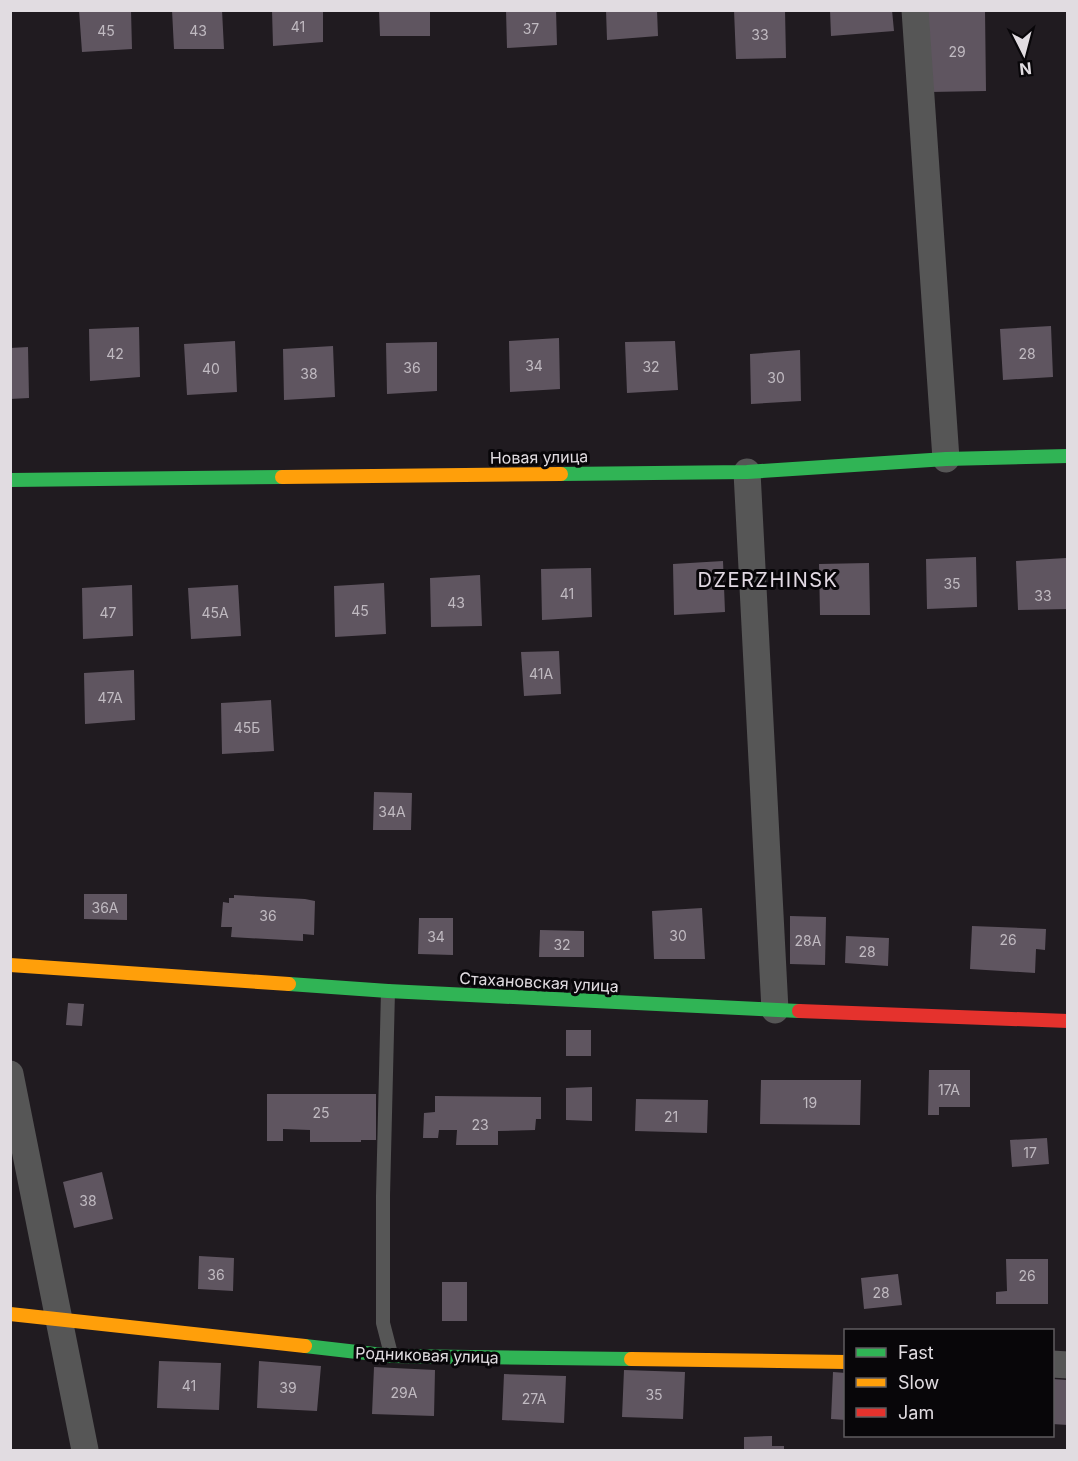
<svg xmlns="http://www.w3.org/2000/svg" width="1078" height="1461" font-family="Inter,sans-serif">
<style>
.building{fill:#5f5560}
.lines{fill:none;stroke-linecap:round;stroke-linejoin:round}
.lane{stroke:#565656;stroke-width:14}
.street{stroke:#565656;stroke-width:27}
.fast{stroke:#30b455;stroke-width:14}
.slow{stroke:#ff9f0a;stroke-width:14}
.jam{stroke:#e5322d;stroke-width:14}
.labels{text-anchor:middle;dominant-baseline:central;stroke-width:6;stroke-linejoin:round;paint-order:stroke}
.number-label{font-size:14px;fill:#c0bac1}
.street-label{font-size:16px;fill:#e1dce1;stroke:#080609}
.quarter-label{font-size:20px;letter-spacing:1.5px;fill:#e2d9e3;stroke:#080609}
</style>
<rect width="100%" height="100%" fill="#201b20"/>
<!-- building -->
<path class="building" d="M79,10H131L132,49L82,52Z
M172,10H222L224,49H174Z
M272,10H323V42L273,46Z
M379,10H430V36H380Z
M506,10H556L557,45L507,48Z
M606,10H657L658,36L607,40Z
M734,10H785L786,58L736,59Z
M830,10H892L894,31L831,36Z
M927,10H985L986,91L930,92Z
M1051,326L1053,377L1003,380L1000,329Z
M139,327L140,377L90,381L89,329Z
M559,338L560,389L510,392L509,341Z
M235,341L237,392L187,395L184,344Z
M675,341L678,390L627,393L625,342Z
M437,342V391L387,394L386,343Z
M333,346L335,397L284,400L283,349Z
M28,347L29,398L10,399V348Z
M800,350L801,401L751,404L750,354Z
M976,557L977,607L927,609L926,559Z
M1066,558L1068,609L1018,610L1016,561Z
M723,561L725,612L674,615L673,564Z
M869,563L870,615H820L819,564Z
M591,568L592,617L542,620L541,569Z
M480,575L482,626L431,627L430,578Z
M384,583L386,634L335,637L334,586Z
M132,585L133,636L83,639L82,588Z
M238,585L241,636L191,639L188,588Z
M559,651L561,694L524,696L521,652Z
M134,670L135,720L85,724L84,673Z
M271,700L274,751L222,754L221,703Z
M374,792L412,793L411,830H373Z
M84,894H127V920L84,919Z
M234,895L305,899L315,901L314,935L303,934V941L231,937L232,927H221L223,902L229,903V898H234Z
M702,908L705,959H654L652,911Z
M790,916L826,917L825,965L790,964Z
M419,918H453V955L418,954Z
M972,926L1046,929L1045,950L1036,949L1035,973L970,969Z
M540,930L584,931V957H539Z
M846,936L889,938L888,966L845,963Z
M68,1003L84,1004L82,1026L66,1025Z
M566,1030H591V1056H566Z
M929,1070H970V1107H939V1115H928Z
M761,1080H861L860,1125L760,1124Z
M592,1087V1121L566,1120V1088Z
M267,1094H376V1140H361V1142H310V1130L283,1129V1141H267Z
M435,1096L541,1097V1119H536L535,1130L498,1131V1145H456L457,1130H439L438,1138H423L424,1113L435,1112Z
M636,1099L708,1100L707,1133L635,1131Z
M1047,1138L1049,1164L1012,1167L1010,1140Z
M102,1172L113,1219L74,1228L63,1182Z
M199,1256L234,1258L233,1291L198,1289Z
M1006,1259H1048V1304H996V1292L1007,1291Z
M898,1274L902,1305L864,1309L861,1278Z
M442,1282H467V1321H442Z
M159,1361L221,1363L219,1410L157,1408Z
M259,1361L321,1366L317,1411L257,1408Z
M374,1367L435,1370L434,1416L372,1414Z
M624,1370L685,1372L683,1419L622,1417Z
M833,1372L846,1373V1420L831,1419Z
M504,1374L566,1376L564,1423L502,1420Z
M1052,1379L1068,1380V1425L1052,1424Z
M772,1436V1446H784V1450H744V1437Z"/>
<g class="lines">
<!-- lane -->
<path class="lane" d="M388,991L383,1196V1323L391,1354"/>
<!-- street -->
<path class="street" d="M915,10L946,459
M747,472L775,1010
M10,1074L85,1450
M1052,1364L1068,1365"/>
<!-- fast -->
<path class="fast" d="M561,474L747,472L946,459L1068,456
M10,480L282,477
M289,984L388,991L799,1011
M305,1346L392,1356L631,1359"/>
<!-- slow -->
<path class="slow" d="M282,477L561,474
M10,965L289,984
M10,1314L305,1346
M631,1359L846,1362"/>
<!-- jam -->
<path class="jam" d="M799,1011L1068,1021"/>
</g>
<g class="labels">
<!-- number labels -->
<g class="number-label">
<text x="298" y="26">41</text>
<text x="531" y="28">37</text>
<text x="106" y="30">45</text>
<text x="198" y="30">43</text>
<text x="760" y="34">33</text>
<text x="957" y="51">29</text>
<text x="115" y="353">42</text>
<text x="1027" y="353">28</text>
<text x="534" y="365">34</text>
<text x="651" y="366">32</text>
<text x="412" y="367">36</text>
<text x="211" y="368">40</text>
<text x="309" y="373">38</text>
<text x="776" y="377">30</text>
<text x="952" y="583">35</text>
<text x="567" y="593">41</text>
<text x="1043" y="595">33</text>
<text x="456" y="602">43</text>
<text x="360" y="610">45</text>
<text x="108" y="612">47</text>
<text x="215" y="612">45А</text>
<text x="541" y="673">41А</text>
<text x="110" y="697">47А</text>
<text x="247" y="727">45Б</text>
<text x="392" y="811">34А</text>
<text x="105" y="907">36А</text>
<text x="268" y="915">36</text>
<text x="678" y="935">30</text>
<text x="436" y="936">34</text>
<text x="1008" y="939">26</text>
<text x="808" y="940">28А</text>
<text x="562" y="944">32</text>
<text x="867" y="951">28</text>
<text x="949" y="1089">17А</text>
<text x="810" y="1102">19</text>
<text x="321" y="1112">25</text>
<text x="671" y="1116">21</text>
<text x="480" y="1124">23</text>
<text x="1030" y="1152">17</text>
<text x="88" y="1200">38</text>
<text x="216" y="1274">36</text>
<text x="1027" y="1275">26</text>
<text x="881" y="1292">28</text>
<text x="189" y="1385">41</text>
<text x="288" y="1387">39</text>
<text x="404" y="1392">29А</text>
<text x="654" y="1394">35</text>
<text x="534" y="1398">27А</text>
</g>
<!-- street labels -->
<g class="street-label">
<text transform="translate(539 457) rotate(-1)">Новая улица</text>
<text transform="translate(539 982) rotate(3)">Стахановская улица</text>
<text transform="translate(427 1355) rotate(2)">Родниковая улица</text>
</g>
<!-- quarter labels -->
<g class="quarter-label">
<text x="768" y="580">DZERZHINSK</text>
</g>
</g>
<!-- border -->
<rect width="1078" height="1461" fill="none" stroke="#e1dce1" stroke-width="24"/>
<!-- legend -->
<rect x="844" y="1329" width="210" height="108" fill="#080609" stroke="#5f5c5f" stroke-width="1.5"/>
<rect x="856" y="1348" width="30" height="9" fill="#30b455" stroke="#5f5c5f" stroke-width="1.5"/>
<text x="898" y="1359" font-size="18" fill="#e1dce1">Fast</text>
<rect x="856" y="1378" width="30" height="9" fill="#ff9f0a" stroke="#5f5c5f" stroke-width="1.5"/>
<text x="898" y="1389" font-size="18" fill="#e1dce1">Slow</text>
<rect x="856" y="1408" width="30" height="9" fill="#e5322d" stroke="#5f5c5f" stroke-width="1.5"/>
<text x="898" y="1419" font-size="18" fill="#e1dce1">Jam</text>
<!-- north arrow -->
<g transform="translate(1024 54) rotate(174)" stroke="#080609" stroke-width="4.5" paint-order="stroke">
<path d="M0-4.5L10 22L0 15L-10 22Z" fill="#e1dce1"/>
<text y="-9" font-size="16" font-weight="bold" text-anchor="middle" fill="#e1dce1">N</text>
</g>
</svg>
